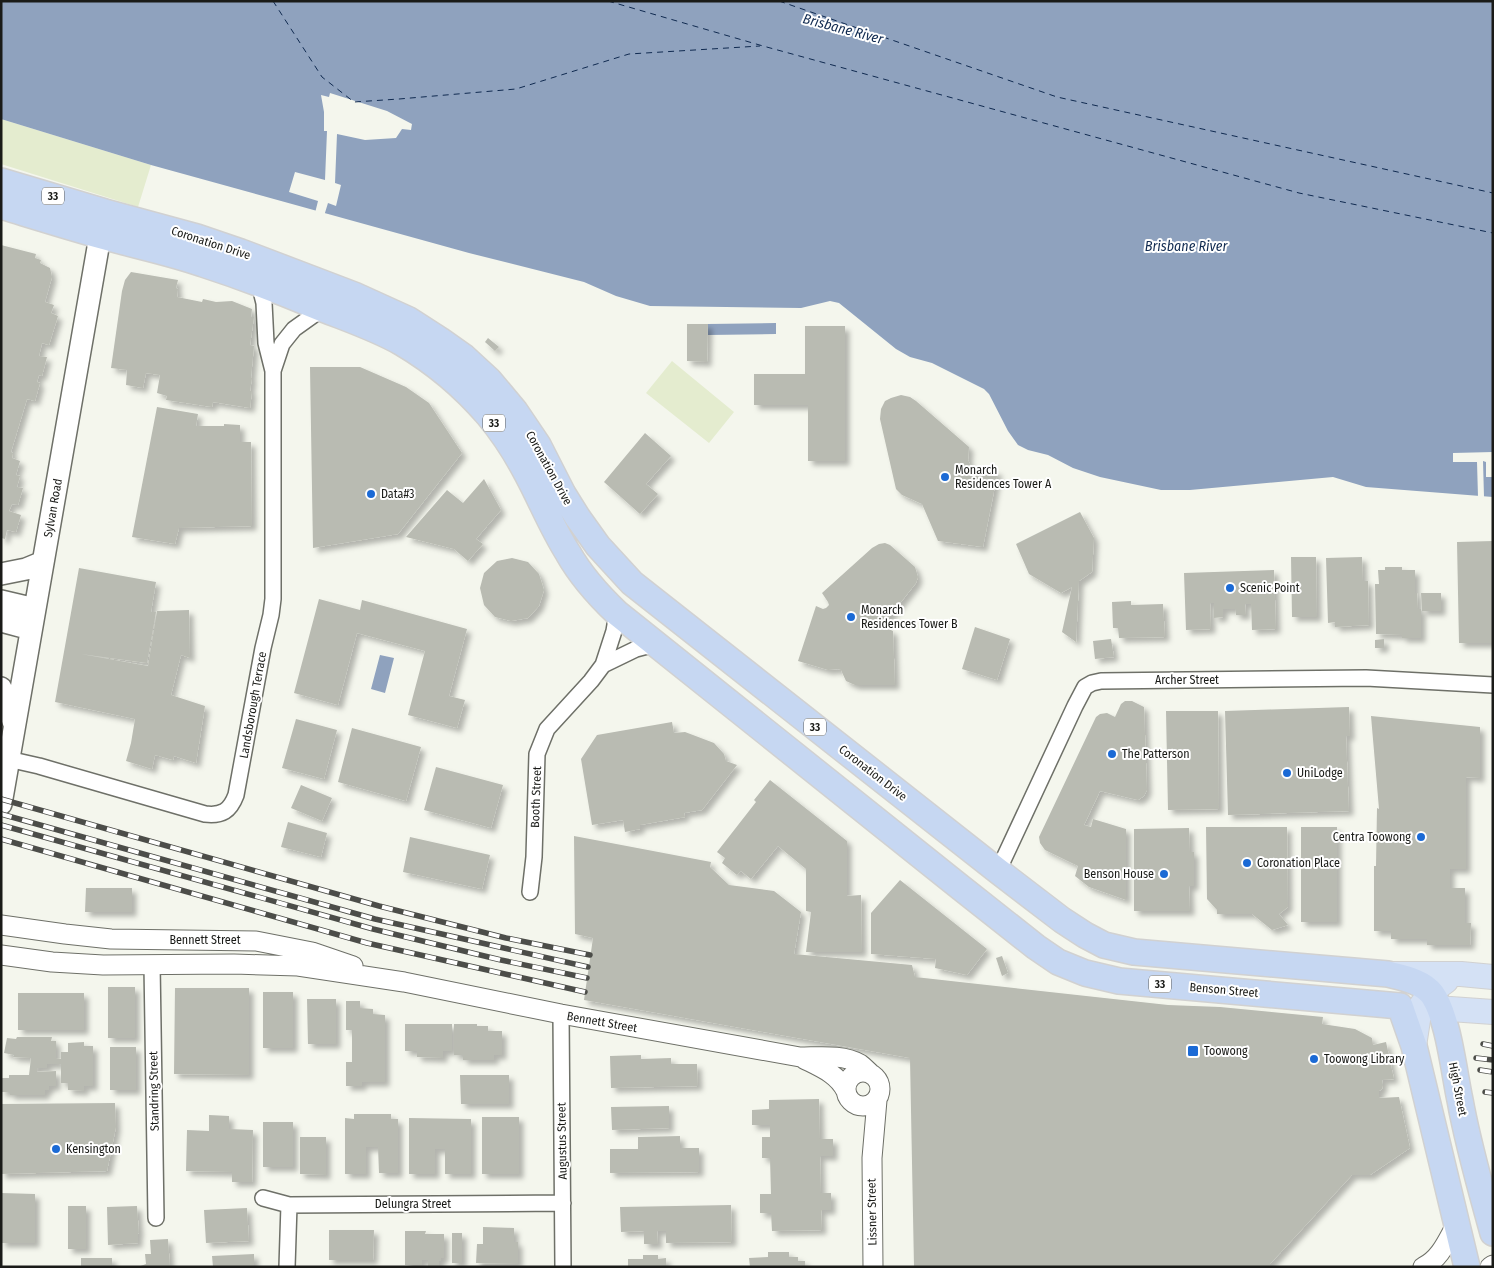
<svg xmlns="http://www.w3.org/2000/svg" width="1494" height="1268" font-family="'Fira Sans Condensed',sans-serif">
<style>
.green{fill:#e4eccf}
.water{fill:#8fa2be}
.pier{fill:#f4f6ed}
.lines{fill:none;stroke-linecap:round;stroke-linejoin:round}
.ferry{stroke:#102a50;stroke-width:1;stroke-dasharray:6 5;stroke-linecap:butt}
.building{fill:#b9bbb2;filter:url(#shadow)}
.minor-casing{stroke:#6e7068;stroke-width:18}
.tertiary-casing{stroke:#6e7068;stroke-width:21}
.secondary-casing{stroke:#6e7068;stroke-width:24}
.primary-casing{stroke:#d1d1d1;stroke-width:26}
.trunk-casing{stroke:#d1d1d1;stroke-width:28}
.minor{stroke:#fff;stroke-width:15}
.tertiary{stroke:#fff;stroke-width:19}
.secondary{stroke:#fff;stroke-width:21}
.primary{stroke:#d4e1f5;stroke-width:24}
.trunk{stroke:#c6d7f2;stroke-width:25}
.rail-casing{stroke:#4c4d49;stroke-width:5.5}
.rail{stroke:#fff;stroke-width:4;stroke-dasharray:11;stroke-linecap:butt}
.poi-dot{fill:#1b6ad5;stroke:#fff;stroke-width:2}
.labels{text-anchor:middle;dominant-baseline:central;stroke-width:4;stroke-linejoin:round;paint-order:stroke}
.shield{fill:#fff;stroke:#5f5f5d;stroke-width:1}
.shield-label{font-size:11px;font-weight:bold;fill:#1a1b18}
.street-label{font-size:12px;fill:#1a1b18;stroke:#fff}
.poi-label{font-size:12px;fill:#1a1b18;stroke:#fff;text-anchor:start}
.water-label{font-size:14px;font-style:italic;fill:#102a50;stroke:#fff}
</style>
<defs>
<filter id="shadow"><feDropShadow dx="4.5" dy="4.5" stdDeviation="2.5" flood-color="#0004"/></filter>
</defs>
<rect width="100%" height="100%" fill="#f4f6ed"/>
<!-- green -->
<path class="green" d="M1,119L151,165L138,207L1,164Z
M672,361L734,412L709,443L646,393Z"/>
<!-- water -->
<path class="water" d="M1,1H1493V497L1366,487L1333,477L1190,490H1161L1100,477L1073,468L1048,455L1028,450L1018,445L1008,431L989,394L984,389L932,363L910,357L896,349L839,303L830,301L801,308L650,306L616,296L584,282L469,253L151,165L1,119Z
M776,323V334L708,335V324Z
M380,655L394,658L385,693L371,689Z"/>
<!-- pier -->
<path class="pier" d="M330,93L387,111L412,124L411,130L402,129L396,138L365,140L337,134L335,183L341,185L336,206L328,203L324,216L315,213L318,201L289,192L295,172L325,180L327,131H324V112L321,95L329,97Z
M1493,452V477H1486V462L1483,461L1484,497H1478L1477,462H1453V453Z"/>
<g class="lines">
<!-- ferry -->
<path class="ferry" d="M273,1L322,77L354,102L399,99L516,89L629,54L760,46
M608,1L763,46L1299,193L1493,233
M779,1L1057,97L1493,193"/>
</g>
<!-- building -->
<path class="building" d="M1,245L36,254L35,258L41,260L40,263L50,268L52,277L45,302L54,305L51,313L58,316L49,345L42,343L39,356L47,357L42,376L39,375L37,382L40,383L35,401L27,399L11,452L13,453L12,458L20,461L16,475L20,476L17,487L23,488L18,505L12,504L9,511L21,515L16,532L7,530L5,539L1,538Z
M131,272L178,280L176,288L178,289L177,297L202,302L203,299L216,302L232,301L252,309L251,317H254L250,345L254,346L251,377L252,378L250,391H252L250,408L213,402L212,407L166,400L167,396L157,393L160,375L146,373L143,388L126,385L127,370L111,368L122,291L125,280Z
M687,324H708L707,362L687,361Z
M805,326H845V461H808V405H754V374H805Z
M488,338L499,347L495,351L485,342Z
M310,367H360L406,387L429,403L462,453L398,534L313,548Z
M901,395L910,397L916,401L969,447L968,460L970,464L973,467L998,471L983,547L938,541L922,504L902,495L896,489L880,419L881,409L885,401L891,398Z
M157,407L198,414L196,426H224V424L240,425V442H251L252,526L179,528L175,544L132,537Z
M645,433L671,456L646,484L658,494L640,514L604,482Z
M484,479L501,510L476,539L483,544L468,561L454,549L406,537L447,490L463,503Z
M1080,512L1094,538L1092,572L1079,581L1076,642L1062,632L1072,587L1061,593L1029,574L1016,544Z
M1493,541V643H1459L1457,542Z
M885,543L890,545L915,567L918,577L916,583L882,626L893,631L895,685H855L846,681L841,670L838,669L828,670L798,661L816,606L823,609L826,608L829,605L828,602L822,593L872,548L879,544Z
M1291,557H1316L1317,617H1292Z
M1362,557L1363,581H1368L1369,625L1335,627V622L1328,623L1326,558Z
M512,558L528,562L539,574L544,590L539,606L528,618L511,621L495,617L484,605L480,588L484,573L497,561Z
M1385,567H1402V570H1415V593H1417L1418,609H1421V638H1402V635L1376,634L1375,584H1379L1378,570H1385Z
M79,568L156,582L151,612H156L147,663L81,654L148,666L157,611L189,610L190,658L181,655L171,695L205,706L196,763L174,756L173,760L155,755L152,769L126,761L131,743L135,719L55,702Z
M1274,570L1276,629L1252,630L1251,604H1245L1246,615H1236L1235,609H1223V617L1214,618V603H1210L1211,629L1186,630L1184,573Z
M1421,593H1441V611H1422Z
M319,599L360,610L362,600L467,629L449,696L465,700L457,728L408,715L425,651L357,633L338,705L294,693Z
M1131,601V605L1163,604L1165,637L1119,638L1118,628H1113L1112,602Z
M975,627L1010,639L997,680L962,669Z
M1111,639L1114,657L1095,659L1093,641Z
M1384,639V648H1375V640Z
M1125,701H1132L1144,707L1147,790L1144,796L1138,800L1100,791L1084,825L1091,827L1093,819L1126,829V900L1089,887L1075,876L1078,866L1045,850L1040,843L1039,837L1096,717L1100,714L1107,713L1115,717L1121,704Z
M1349,707L1350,736H1346L1349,811L1228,815L1225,711Z
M1166,711H1218L1219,809L1168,810Z
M1371,716L1480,727V778L1466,777V869H1450V888H1465V923H1471L1470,945H1427V939H1391V931H1374V866H1376L1377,808L1379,809Z
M296,719L337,730L324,779L282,768Z
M672,722L674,733L685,732L714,743L724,754L726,761L737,765L702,810L684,813L685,817L640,825V829L625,832L623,820L592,825L581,759L597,735Z
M352,728L421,747L406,801L338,782Z
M436,767L503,785L491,828L424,810Z
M770,780L847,841V896L861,895L862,952H806L811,912L806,911V869L778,846L751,879L741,871L737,875L722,863L725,858L717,852L756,802L754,800Z
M301,785L332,798L322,821L291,808Z
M288,822L327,833L321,857L281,847Z
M1206,827H1287L1288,907L1279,914L1288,925L1272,930L1252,914H1217V910L1207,899Z
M1301,827H1337V922H1301Z
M1189,828L1190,852H1194V886H1189L1190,911H1134V829Z
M574,836L711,862L710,867L729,885L774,891L801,912L794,954L912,965L915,977L1168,1005L1220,1007L1323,1017L1322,1024L1355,1029L1372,1038L1373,1045L1386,1042L1394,1079L1382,1080L1383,1085L1382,1089L1379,1091V1098L1399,1097L1410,1148L1370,1175H1352L1270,1264V1267H914L910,1058L584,1000L593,938L575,934Z
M410,837L490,855L482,889L403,872Z
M900,880L987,949L967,975L935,968L936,959L871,954V913Z
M86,888H132V912H85Z
M1002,956L1008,973L1002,976L996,958Z
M108,987H135V1038H108Z
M175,988H249V1075L174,1074Z
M263,992H293V1048H263Z
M18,993H84V1030H18Z
M307,999H336V1044H308Z
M346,1001H360V1008L373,1009V1014L385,1015V1082H362V1086H346V1062H352V1030H346Z
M405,1024H452V1051H443V1058L417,1057V1051H405Z
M454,1024H477V1026H488V1031H502V1055H494V1060H463V1055H454Z
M17,1037H52L51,1041H56V1058L61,1059V1052H68V1043L84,1042V1046H93V1086H84V1091L68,1090V1083H61V1064H47V1068H37V1072L56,1071V1086H49V1090H45V1095H10V1092H1V1078H9V1075H29L31,1058L13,1057L14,1055L4,1053L7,1038L16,1039Z
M110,1047H136V1090H110Z
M641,1055V1059L671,1058V1064H697L698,1086L611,1088L610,1056Z
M460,1075H509V1104H461Z
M819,1099L820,1139H833V1156H820L821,1193H831V1210H821L822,1230L772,1231L771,1213H760V1194H771L770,1158H762V1137H770V1125H752V1110L769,1109V1100Z
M115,1103L116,1127L107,1171L1,1174V1104Z
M669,1106V1128L612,1130L611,1107Z
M354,1114H391V1119H398V1173H379L378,1147H366V1174H345V1118L354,1119Z
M209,1115L229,1116V1129L253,1130L252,1182H232V1172L186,1171L187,1130L209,1131Z
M482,1117H519V1174H482Z
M409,1118L471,1119V1174H445V1149H435V1174H409Z
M263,1122H293V1167H263Z
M680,1136V1148H699V1172L610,1173V1149H638V1137Z
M300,1137H326V1175L300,1174Z
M1,1193L35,1194V1243H1Z
M731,1205L732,1242L666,1243V1231H657L658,1244H644V1231L621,1232L620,1207Z
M68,1206H86V1249H68Z
M137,1206L139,1234L138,1233V1243L108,1245L107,1207Z
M247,1208L249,1241L206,1243L204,1210Z
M483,1227L514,1228V1242H518V1264L476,1263L477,1244H483Z
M329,1230H374L373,1260H329Z
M405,1231H426L425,1234H444V1258H441V1261H439V1266H428V1260H422V1265H405Z
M452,1233H462V1263H452Z
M168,1239L170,1267H138L146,1264L145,1254H151L150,1240Z
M768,1252H789V1257H798V1261H805V1267H750L749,1258L768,1257Z
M254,1254V1267H213L212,1256Z
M643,1255H658V1259L666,1258V1267H628V1259H643Z
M81,1258H112V1267H81Z"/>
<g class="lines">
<!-- minor casing -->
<g class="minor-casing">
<path id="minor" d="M273,371L282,344L294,329L322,309
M603,665L614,631L617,613
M8,759L39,766L205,814C222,816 230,811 236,795L263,648L271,615L273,599V371L266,343L264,303L259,283
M998,871L1075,706L1085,687L1092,683L1101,681L1366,678L1493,685
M530,892L534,857L537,754L547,729L591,681L603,665L636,649L655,644
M152,964L156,1218
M561,1014L563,1267
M263,1198L289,1205L563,1203
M287,1267L289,1205"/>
</g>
<!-- tertiary casing -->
<g class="tertiary-casing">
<path id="tertiary" d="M1,925L65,934L111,939L256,941L312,952L353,966
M1,955L52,962L103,965L234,964L298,966L404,982L561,1014L800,1057C819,1057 843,1054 860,1064C864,1067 868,1071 872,1075
M804,1059C820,1067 838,1074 846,1091
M846 1089a17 17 0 1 1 34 0a17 17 0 1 1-34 0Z
M873,1267L872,1158L877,1100
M1423,1267C1440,1259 1447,1241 1456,1225
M1490,1267L1493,1265"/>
</g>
<!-- secondary casing -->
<g class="secondary-casing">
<path id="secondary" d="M1,574L26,569L43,562
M1,601L35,609
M1,621L31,629
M1,688L14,724
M1,804L103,219"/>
</g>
<!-- primary casing -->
<g class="primary-casing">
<path id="primary" d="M1395,974H1461L1493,977
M1422,1007L1493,1012
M1414,1046L1420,1007L1431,992L1446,981"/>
</g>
<!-- trunk casing -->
<g class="trunk-casing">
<path id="trunk" d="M1,181L105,212L197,237L241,252L354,295L409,320L440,340L464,357L489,380L515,411L538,445L563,494L578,518L598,546L632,583L998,871L1062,920L1085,935L1104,945L1134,952L1388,974C1403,978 1422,981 1432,994C1448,1016 1454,1072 1460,1100C1468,1145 1481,1189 1493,1233
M1,206C34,216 66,226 98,235C133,245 169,252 203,264C240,276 277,290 313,305C342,317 374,327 402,343C434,362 464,387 488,415C503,433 516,453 527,474C541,500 552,528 568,553C581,576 598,595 617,613L960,887L1036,947L1058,962L1085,973L1119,981L1400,1006L1414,1046L1467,1267"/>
</g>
<!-- minor -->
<use href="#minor" class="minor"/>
<!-- tertiary -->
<use href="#tertiary" class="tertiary"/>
<!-- secondary -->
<use href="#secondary" class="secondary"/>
<!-- primary -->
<use href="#primary" class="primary"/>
<!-- trunk -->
<use href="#trunk" class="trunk"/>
<!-- rail casing -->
<g class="rail-casing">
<path id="rail" d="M1,799L379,906L506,938L590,955
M1,814L375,919L588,967
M1,825L373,929L501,960L587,978
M1,839L367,943L585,992
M1483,1044L1493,1046
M1476,1058L1493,1060
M1480,1070L1493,1072
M1485,1092L1493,1093"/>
</g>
<!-- rail -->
<use href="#rail" class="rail"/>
</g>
<!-- markers -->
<g class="poi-dot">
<circle cx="945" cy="477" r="5"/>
<circle cx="371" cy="494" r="5"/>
<circle cx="1230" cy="588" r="5"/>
<circle cx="851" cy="617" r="5"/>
<circle cx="1112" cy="754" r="5"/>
<circle cx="1287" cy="773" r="5"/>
<circle cx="1421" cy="837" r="5"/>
<circle cx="1247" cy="863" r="5"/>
<circle cx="1164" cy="874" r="5"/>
<rect x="1187" y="1045" width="12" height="12" rx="2.5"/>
<circle cx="1314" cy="1059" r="5"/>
<circle cx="56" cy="1149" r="5"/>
</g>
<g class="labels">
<!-- shield labels -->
<g class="shield">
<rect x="42" y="187.5" width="22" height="17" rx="4"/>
<rect x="483" y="414.5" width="22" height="17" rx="4"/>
<rect x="804" y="718.5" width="22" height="17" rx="4"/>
<rect x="1149" y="975.5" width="22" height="17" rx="4"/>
</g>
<g class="shield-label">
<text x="53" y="196">33</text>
<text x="494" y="423">33</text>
<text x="815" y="727">33</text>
<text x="1160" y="984">33</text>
</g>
<!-- street labels -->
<g class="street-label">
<text transform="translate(211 243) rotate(18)">Coronation Drive</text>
<text transform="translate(549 468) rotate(61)">Coronation Drive</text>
<text transform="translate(53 508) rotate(-80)">Sylvan Road</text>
<text x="1187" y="680">Archer Street</text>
<text transform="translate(253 705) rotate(-80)">Landsborough Terrace</text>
<text transform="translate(873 773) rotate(38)">Coronation Drive</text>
<text transform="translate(536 797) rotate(-88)">Booth Street</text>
<text x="205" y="940">Bennett Street</text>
<text transform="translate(1224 990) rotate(5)">Benson Street</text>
<text transform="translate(602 1022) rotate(10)">Bennett Street</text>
<text transform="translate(1458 1089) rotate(79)">High Street</text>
<text transform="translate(154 1091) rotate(-91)">Standring Street</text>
<text transform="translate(562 1141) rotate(-91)">Augustus Street</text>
<text x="413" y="1204">Delungra Street</text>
<text transform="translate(872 1212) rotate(-91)">Lissner Street</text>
</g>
<!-- poi labels -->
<g class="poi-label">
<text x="955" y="470">Monarch<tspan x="955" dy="14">Residences Tower A</tspan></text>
<text x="381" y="494">Data#3</text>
<text x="1240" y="588">Scenic Point</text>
<text x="861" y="610">Monarch<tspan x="861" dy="14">Residences Tower B</tspan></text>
<text x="1122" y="754">The Patterson</text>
<text x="1297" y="773">UniLodge</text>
<text x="1411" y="837" text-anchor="end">Centra Toowong</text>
<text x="1257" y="863">Coronation Place</text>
<text x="1154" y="874" text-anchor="end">Benson House</text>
<text x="1204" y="1051">Toowong</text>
<text x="1324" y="1059">Toowong Library</text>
<text x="66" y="1149">Kensington</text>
</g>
<!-- water labels -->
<g class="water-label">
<text transform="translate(843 29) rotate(15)">Brisbane River</text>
<text x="1186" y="246">Brisbane River</text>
</g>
</g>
<!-- border -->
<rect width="1494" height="1268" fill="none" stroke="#1a1b18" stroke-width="5"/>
</svg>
